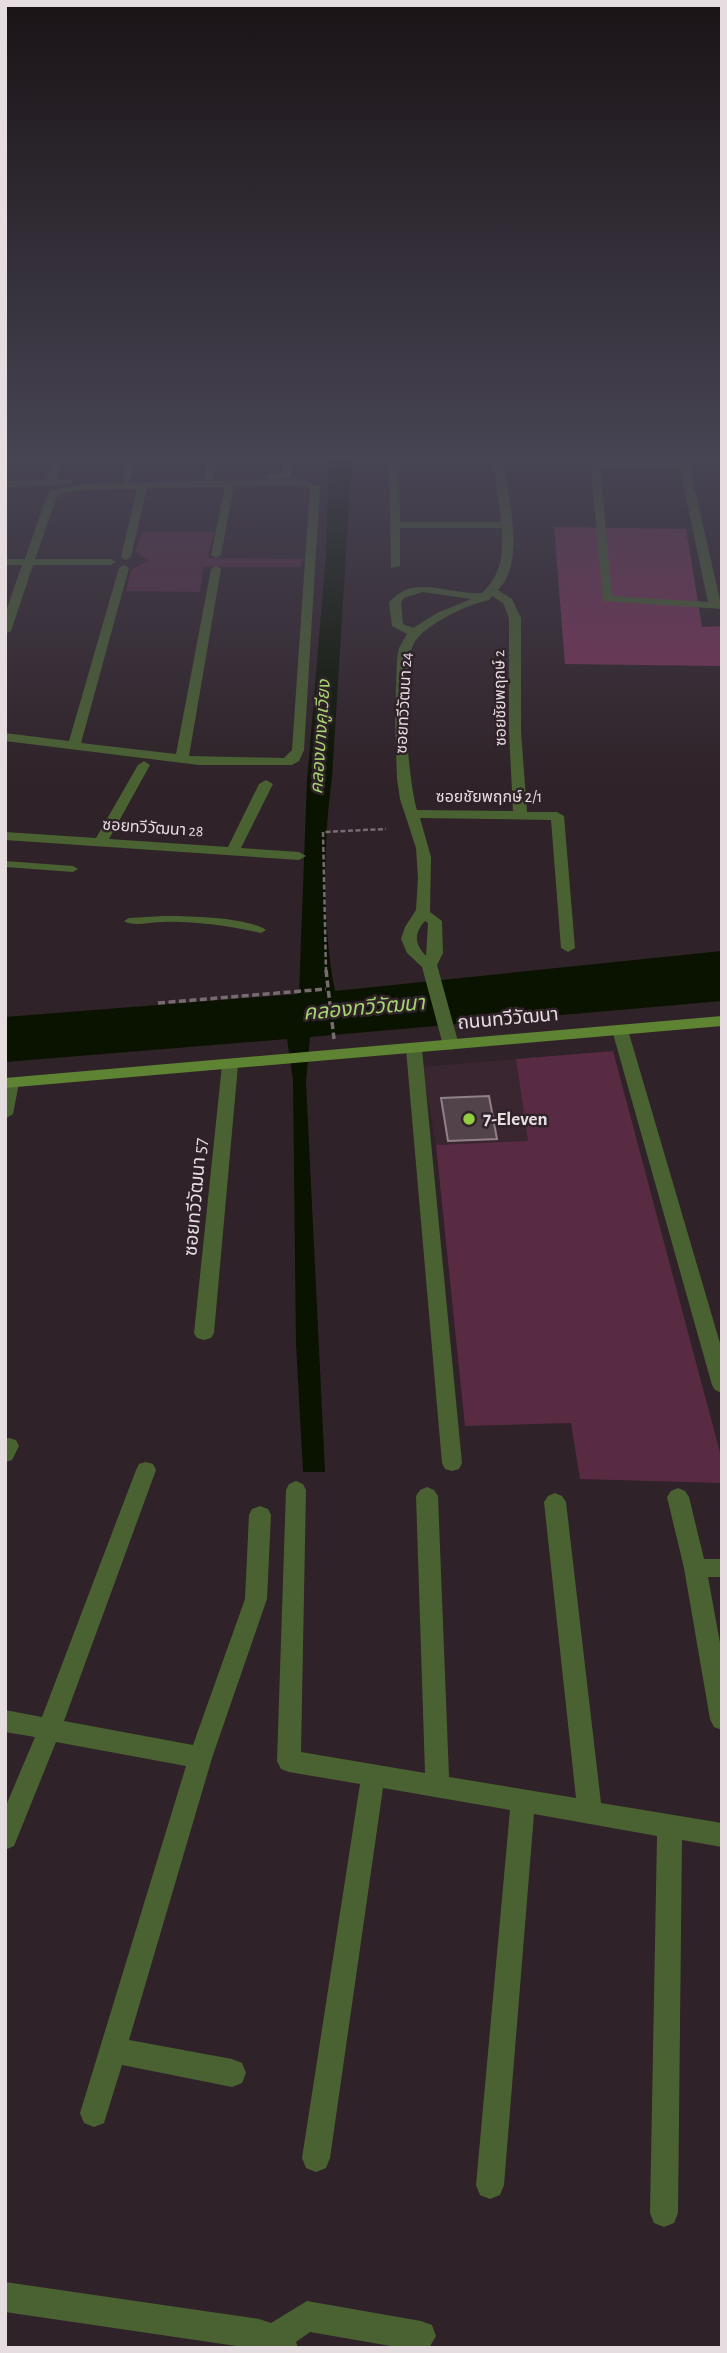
<svg xmlns="http://www.w3.org/2000/svg" width="727" height="2353" font-family="'Alegreya Sans','Noto Sans Thai',sans-serif">
<style>
.built{fill:#3a2630}
.green{fill:#592b43}
.forest{fill:#7c325a}
.water{fill:#091300}
.building{fill:#514349;stroke:#918087;stroke-width:2}
.lines{fill:none;stroke-linecap:round;stroke-linejoin:round}
.path-far1{stroke:#776b71;stroke-width:2.5;stroke-dasharray:5 2.5;stroke-linecap:butt}
.path{stroke:#776b71;stroke-width:3.5;stroke-dasharray:7 3.5;stroke-linecap:butt}
.service{fill:#4a6231;fill-rule:evenodd}
.minor{fill:#4a6231;fill-rule:evenodd}
.secondary{fill:#5e8332;fill-rule:evenodd}
.poi-dot{fill:#90cd41;stroke:#2f2228;stroke-width:2.5}
.labels{text-anchor:middle;dominant-baseline:central;stroke-width:5;stroke-linejoin:round;paint-order:stroke}
.far-street-label{font-size:16px;fill:#e6dde1;stroke:#2f2228}
.far-water-label{font-size:18px;font-style:italic;fill:#a4d56e;stroke:#2f2228}
.street-label{font-size:19px;fill:#e6dde1;stroke:#2f2228}
.poi-label{font-size:19px;font-weight:bold;fill:#e6dde1;stroke:#2f2228;text-anchor:start}
.water-label{font-size:21px;font-style:italic;fill:#a4d56e;stroke:#2f2228}
</style>
<rect width="100%" height="100%" fill="#2f2228"/>
<!-- built -->
<path class="built" d="M516,1059L528,1141L436,1145L422,1067Z"/>
<!-- green -->
<path class="green" d="M142,532H214L208,558L303,559L301,567H203L200,592L126,591L131,570L148,560L135,552Z
M613,1051L722,1460V1483L580,1479L571,1423L465,1426L436,1145L528,1141L516,1059Z"/>
<!-- forest -->
<path class="forest" d="M554,527L686,529L702,627L722,626V666L565,664Z"/>
<!-- water -->
<path class="water" d="M329,459H352L332,778C323,841 322,928 335,991L722,951V1001L310,1037L306,1082L325,1472H303L296,1343L293,1080L287,1039L5,1062V1017L299,994L307,780L326,554Z"/>
<!-- building -->
<path class="building" d="M489,1096L497,1139L448,1141L441,1098Z"/>
<g class="lines">
<!-- path-far1 -->
<path class="path-far1" d="M326,972L323,832L386,829"/>
<!-- path -->
<path class="path" d="M326,970L334,1039
M158,1003L326,989"/>
<!-- service -->
<path class="service" d="M5,861L73,866L78,869L73,872L5,867Z
M163,916C187,916 247,917 266,930L261,933C228,926 195,921 162,922C150,922 133,927 124,921L129,918Z"/>
<!-- minor -->
<path class="minor" d="M54,459H64L56,479L72,480V484L5,487V481L46,480Z
M127,459H137L129,483L205,481L207,459H217L212,481L268,480L264,477L266,475L282,473L284,459H294L290,477L272,480L297,479L320,486L304,750L299,761L292,765H199L5,741V733L69,741L119,568L124,565L129,568L81,743L176,754L211,569L216,566L221,569L189,756L284,758L292,750L310,488L297,485L234,486L221,555L216,558L211,555L225,487L147,488L131,557L126,560L121,557L137,489L83,490L58,494L35,559H111L116,562L111,565H33L11,631L5,634V614L22,565H5V559H25L46,498L51,490L83,484L122,483Z
M389,459H399L400,522H501L493,459H503C507,495 527,561 498,590L512,599L521,618V731L527,812H557L564,816L575,948L568,952L561,948L551,820L420,818L431,857L430,912L442,921L443,953L437,965L459,1045L451,1050L443,1045L422,967L407,953L401,939L405,927L416,910L418,878L416,848L400,799L397,779L395,718L397,659L399,648L407,634L392,626L389,603C412,572 452,596 482,593C502,574 503,554 502,528H400V566L391,568ZM423,592L471,599L437,613L413,628L403,624L401,603L404,598ZM492,596L503,603L509,618V731L513,811L417,810C408,782 398,662 416,640C428,624 467,604 489,600ZM425,921L428,923L426,956C414,944 414,933 425,921Z
M590,459L679,463L678,459H688L722,609L603,601ZM600,466L680,469L708,602L612,596Z
M144,761L150,765L109,839L228,847L259,784L266,780L273,784L241,848L299,852L306,856L299,860L5,840V832L96,838L138,765Z
M620,1025L628,1030L722,1350V1393L715,1390L712,1385L612,1030Z
M414,1044L422,1049L462,1463L459,1469L452,1471L445,1469L442,1463L406,1049Z
M230,1060L238,1065L214,1333L211,1338L204,1340L197,1338L194,1333L222,1065Z
M11,1078L19,1083L13,1114L5,1119V1079Z
M9,1438L16,1440L19,1446L12,1460L5,1462V1439Z
M146,1462L153,1464L156,1470L64,1721L193,1745L245,1599L249,1515L252,1509L260,1506L268,1509L271,1515L267,1599L212,1758L129,2040L232,2059L242,2063L246,2073L242,2083L232,2087L122,2065L104,2123L94,2127L84,2123L80,2113L186,1766L56,1742L14,1846L5,1850V1808L35,1737L5,1732V1710L42,1717L136,1470L139,1464Z
M296,1481L303,1484L306,1490L301,1752L425,1773L416,1496L420,1490L427,1487L434,1490L438,1496L449,1777L576,1798L544,1502L548,1496L555,1493L562,1496L566,1502L601,1803L722,1823V1847L682,1840L678,2213L674,2223L664,2227L654,2223L650,2213L657,1836L534,1814L504,2185L500,2195L490,2199L480,2195L476,2185L510,1810L383,1788L330,2158L326,2168L316,2172L306,2168L302,2158L360,1784L289,1772L281,1769L277,1761L286,1490L289,1484Z
M678,1488L685,1491L689,1497L704,1559H722V1577H708L722,1654V1730L714,1727L710,1719L684,1568L667,1497L671,1491Z
M5,2282L259,2319L271,2323L307,2301L421,2321L432,2325L436,2336L429,2348H402L310,2332L296,2342L298,2348H250L5,2312Z"/>
<!-- secondary -->
<path class="secondary" d="M722,1016V1026L5,1088V1078Z"/>
</g>
<!-- sky -->
<linearGradient id="sky" x2="0" y2="1"><stop stop-color="#1a1316"/><stop offset="0.58" stop-color="#474453"/><stop offset="1" stop-color="#474453" stop-opacity="0"/></linearGradient>
<rect width="727" height="788" fill="url(#sky)"/>
<!-- markers -->
<circle class="poi-dot" cx="469" cy="1119" r="7"/>
<g class="labels">
<!-- far-street labels -->
<g class="far-street-label">
<text transform="translate(500 698) rotate(-91)">ซอยชัยพฤกษ์ 2</text>
<text transform="translate(404 703) rotate(-87)">ซอยทวีวัฒนา 24</text>
<text x="489" y="797">ซอยชัยพฤกษ์ 2/1</text>
<text transform="translate(153 828) rotate(4)">ซอยทวีวัฒนา 28</text>
</g>
<!-- far-water labels -->
<g class="far-water-label">
<text transform="translate(321 737) rotate(-86)">คลองบางคูเวียง</text>
</g>
<!-- street labels -->
<g class="street-label">
<text transform="translate(508 1019) rotate(-5)">ถนนทวีวัฒนา</text>
<text transform="translate(196 1197) rotate(-85)">ซอยทวีวัฒนา 57</text>
</g>
<!-- poi labels -->
<g class="poi-label">
<text x="483" y="1119">7-Eleven</text>
</g>
<!-- water labels -->
<g class="water-label">
<text transform="translate(364 1008) rotate(-5)">คลองทวีวัฒนา</text>
</g>
</g>
<!-- border -->
<rect width="727" height="2353" fill="none" stroke="#e6dde1" stroke-width="14"/>
</svg>
